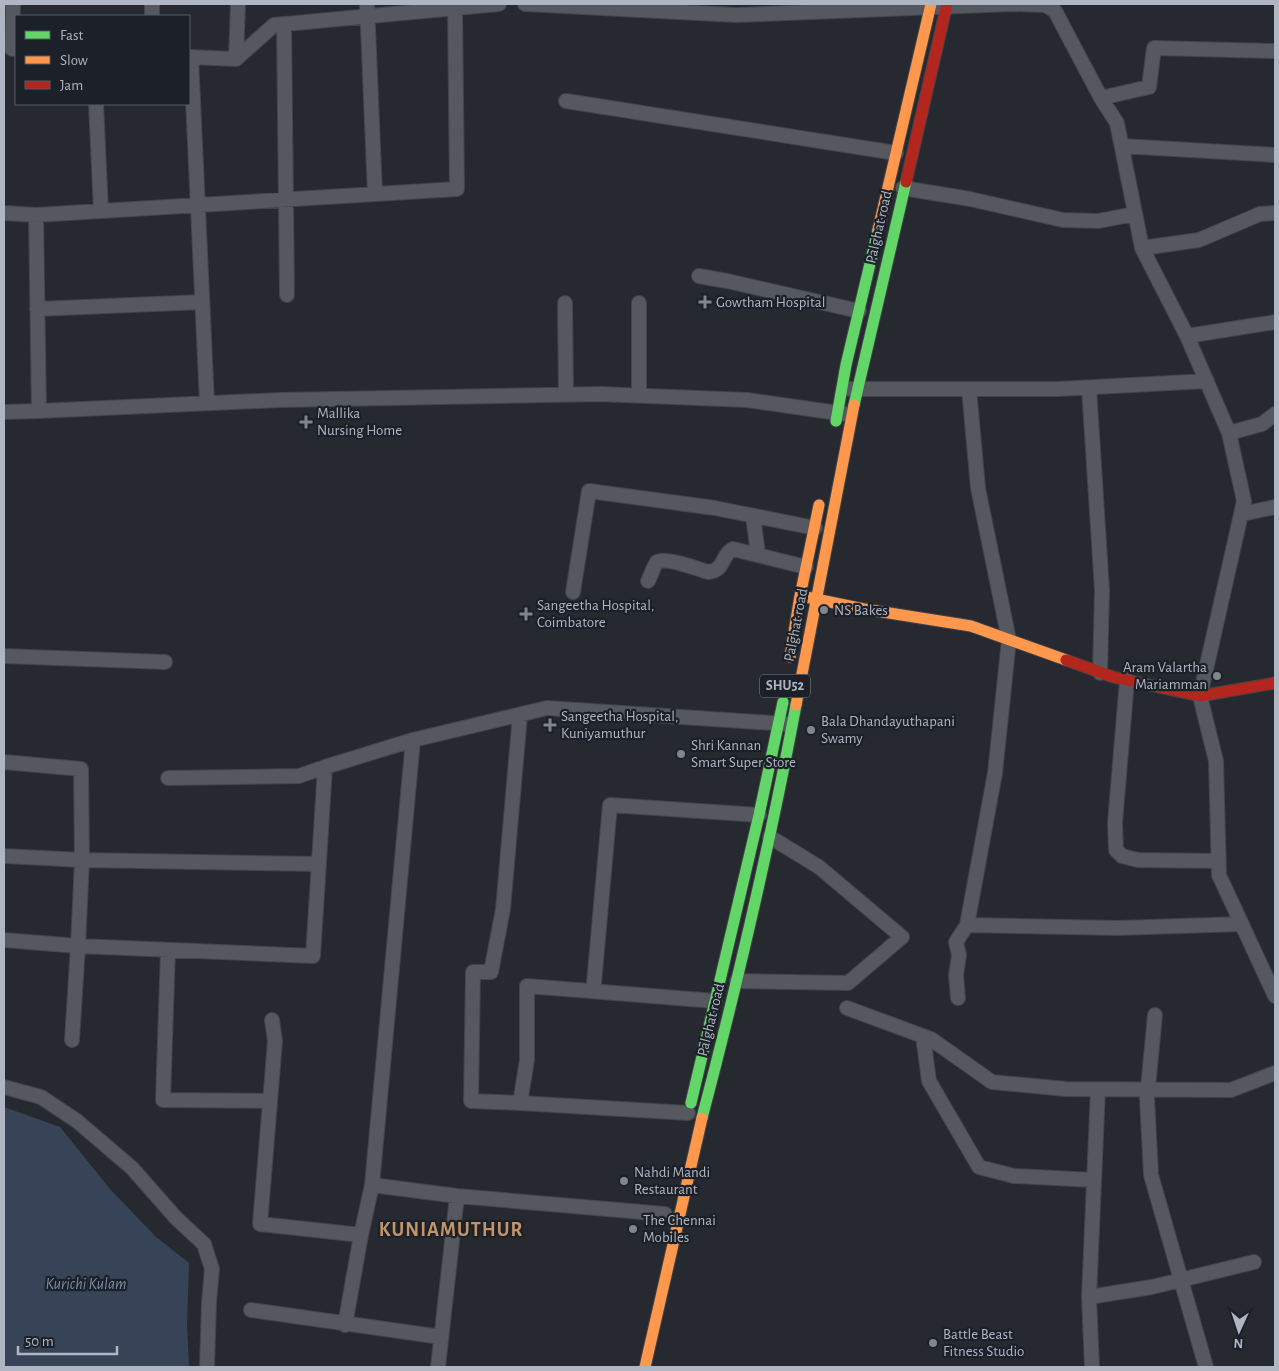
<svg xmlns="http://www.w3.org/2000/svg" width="1279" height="1371" font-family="'Alegreya Sans',sans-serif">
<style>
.water{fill:#374457}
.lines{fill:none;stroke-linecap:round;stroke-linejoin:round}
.street-casing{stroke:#424449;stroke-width:16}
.fast-casing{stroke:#424449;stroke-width:13}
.slow-casing{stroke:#424449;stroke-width:13}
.jam-casing{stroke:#424449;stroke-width:13}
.street{stroke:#55585f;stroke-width:14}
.fast{stroke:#63d668;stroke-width:11}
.slow{stroke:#ff974d;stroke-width:11}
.jam{stroke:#b3261e;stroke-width:11}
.poi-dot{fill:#80858e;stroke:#1b2029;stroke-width:2}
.labels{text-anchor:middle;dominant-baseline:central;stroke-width:4.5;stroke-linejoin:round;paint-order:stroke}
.shield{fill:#1b2029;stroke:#838993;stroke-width:1}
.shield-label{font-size:14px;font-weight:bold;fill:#b0b6c1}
.street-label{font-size:15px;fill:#b0b6c1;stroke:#1b2029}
.poi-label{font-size:15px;fill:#b0b6c1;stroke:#1b2029;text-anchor:start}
.water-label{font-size:16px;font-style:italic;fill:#7c8ca6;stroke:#1b2029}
.district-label{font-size:20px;font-weight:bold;letter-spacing:1px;fill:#c49468;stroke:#1b2029}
</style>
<rect width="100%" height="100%" fill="#262a30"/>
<!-- water -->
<path class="water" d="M4,1107L60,1127L110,1189L156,1237L189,1263L187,1324L189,1367H4Z"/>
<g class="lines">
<!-- street casing -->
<g class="street-casing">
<path id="street" d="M367,4L375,194
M525,4L736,15L1012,4L1045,5L1055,11L1101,98L1117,123L1142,248L1187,336L1229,433L1244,501L1200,696L1216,761L1219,875L1275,996
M455,8L457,189L36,215L39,411L280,400L599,394L747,400L845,414
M152,16V4
M284,24L287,295
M12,49L13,4
M189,57L236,59L274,25L499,4
M191,57L207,403
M236,59L238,4
M1101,98L1149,87L1154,48L1275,51
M566,101L896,153
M96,104L101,211
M1122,146L1275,155
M903,188L970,199L1063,220L1098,221L1135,214
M4,213L36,215
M1142,248L1199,240L1260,214L1275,213
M699,276L727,281L859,311
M565,303L566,395
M639,303V396
M37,309L202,302
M1187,336L1275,322
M1089,388L1102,590L1100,673
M850,389H1058L1207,381
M969,389L978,488L1009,640L995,773L967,925L1118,928L1242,924
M4,412L39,411
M1229,433L1262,424L1275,414
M1242,514L1275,507
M753,516L758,554
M648,581C651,576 653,567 657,562C663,556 699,569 708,572C726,570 720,556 733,549L806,567
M573,592L589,491L715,508L815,528
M4,656L165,662
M1127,680L1115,823L1116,850L1122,856L1138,860L1218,861
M4,762L81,769L82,860L78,946L313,956L325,767L413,740
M168,778L299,776L325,767
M4,856L82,860L319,864
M4,940L78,946L72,1040
M168,950L163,1100L270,1101
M737,981L848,983L902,937L819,867L770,837
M594,983L610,805L759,815
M958,998L956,975L959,955L956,942L967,925
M847,1008L931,1039L992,1082L1066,1089L1231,1090L1275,1073
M1155,1015L1147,1098L1151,1175L1206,1367
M272,1020L275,1041L260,1224L361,1235L372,1185
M923,1036L929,1081L979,1167L1014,1176L1093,1180
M4,1087L41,1097L77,1121L132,1168L176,1218L204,1244L212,1269L209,1302L207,1367
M520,1103L471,1101L473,972H491L503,909L520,715
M688,1113L520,1103L527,1060V986L715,1001
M665,1214L457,1196L372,1185L413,740L547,708L787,724
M1089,1297L1152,1287L1254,1262
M251,1310L441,1337
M345,1325L361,1235
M438,1367L457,1196
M1092,1367L1089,1297L1098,1089"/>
</g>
<!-- fast casing -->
<g class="fast-casing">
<path id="fast" d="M854,405L906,182
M836,421L846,365L878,230
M691,1103L759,815L783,702
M702,1118C738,981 770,844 796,705"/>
</g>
<!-- slow casing -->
<g class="slow-casing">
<path id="slow" d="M878,230L931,4
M801,596L864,609L971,626L1066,660
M790,657L800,596L819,505
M796,705L854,405
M645,1367L702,1118"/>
</g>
<!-- jam casing -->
<g class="jam-casing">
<path id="jam" d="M906,182L947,4
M1066,660L1113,677L1200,696L1275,683"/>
</g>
<!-- street -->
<use href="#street" class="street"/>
<!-- fast -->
<use href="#fast" class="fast"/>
<!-- slow -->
<use href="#slow" class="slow"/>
<!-- jam -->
<use href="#jam" class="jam"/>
</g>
<!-- markers -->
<g class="poi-dot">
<path d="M702.5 294.5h5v5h5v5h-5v5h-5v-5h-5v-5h5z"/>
<path d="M303.5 414.5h5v5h5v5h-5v5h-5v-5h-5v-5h5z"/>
<circle cx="824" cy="610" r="5"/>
<path d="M523.5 606.5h5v5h5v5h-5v5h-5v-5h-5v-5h5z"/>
<circle cx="1217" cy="676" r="5"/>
<path d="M547.5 717.5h5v5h5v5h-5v5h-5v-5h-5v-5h5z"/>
<circle cx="811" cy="730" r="5"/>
<circle cx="681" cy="754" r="5"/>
<circle cx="624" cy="1181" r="5"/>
<circle cx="633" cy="1229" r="5"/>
<circle cx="933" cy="1343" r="5"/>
</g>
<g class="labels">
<!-- shield labels -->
<rect class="shield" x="760" y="674.5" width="50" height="23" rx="4"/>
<g class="shield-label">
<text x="785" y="686">SHU52</text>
</g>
<!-- street labels -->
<g class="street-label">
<text transform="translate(879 227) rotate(-77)">Palghat road</text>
<text transform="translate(796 625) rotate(-79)">Palghat road</text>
<text transform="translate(711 1020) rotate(-76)">Palghat road</text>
</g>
<!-- poi labels -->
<g class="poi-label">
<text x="716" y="302">Gowtham Hospital</text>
<text x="317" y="413">Mallika<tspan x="317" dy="17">Nursing Home</tspan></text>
<text x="537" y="605">Sangeetha Hospital,<tspan x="537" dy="17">Coimbatore</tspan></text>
<text x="834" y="610">NS Bakes</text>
<text x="1207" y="667" text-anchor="end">Aram Valartha<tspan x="1207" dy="17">Mariamman</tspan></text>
<text x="561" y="716">Sangeetha Hospital,<tspan x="561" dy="17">Kuniyamuthur</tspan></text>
<text x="821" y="721">Bala Dhandayuthapani<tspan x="821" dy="17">Swamy</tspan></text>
<text x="691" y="745">Shri Kannan<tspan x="691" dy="17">Smart Super Store</tspan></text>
<text x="634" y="1172">Nahdi Mandi<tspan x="634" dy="17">Restaurant</tspan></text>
<text x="643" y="1220">The Chennai<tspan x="643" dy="17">Mobiles</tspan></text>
<text x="943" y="1334">Battle Beast<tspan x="943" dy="17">Fitness Studio</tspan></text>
</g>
<!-- water labels -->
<g class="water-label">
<text x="86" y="1284">Kurichi Kulam</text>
</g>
<!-- district labels -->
<g class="district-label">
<text x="451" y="1230">KUNIAMUTHUR</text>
</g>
</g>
<!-- border -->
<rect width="1279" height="1371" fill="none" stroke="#b0b6c1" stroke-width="10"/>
<!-- legend -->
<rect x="15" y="15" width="175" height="90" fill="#1b2029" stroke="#575c66"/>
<rect x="25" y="31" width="25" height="8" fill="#63d668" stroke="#575c66"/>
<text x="60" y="40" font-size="15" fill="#b0b6c1">Fast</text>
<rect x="25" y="56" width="25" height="8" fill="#ff974d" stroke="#575c66"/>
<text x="60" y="65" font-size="15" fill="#b0b6c1">Slow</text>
<rect x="25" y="81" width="25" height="8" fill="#b3261e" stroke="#575c66"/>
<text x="60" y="90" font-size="15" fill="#b0b6c1">Jam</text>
<!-- north arrow -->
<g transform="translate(1239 1331) rotate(183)" stroke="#1b2029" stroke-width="4" paint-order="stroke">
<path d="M0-4L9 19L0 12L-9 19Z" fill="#b0b6c1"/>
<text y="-8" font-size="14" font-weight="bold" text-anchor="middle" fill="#b0b6c1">N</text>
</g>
<!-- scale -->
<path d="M18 1346v8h99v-8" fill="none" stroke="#b0b6c1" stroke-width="2.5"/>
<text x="25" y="1346" font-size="15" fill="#b0b6c1" stroke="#1b2029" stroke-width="4" paint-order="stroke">50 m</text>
</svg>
